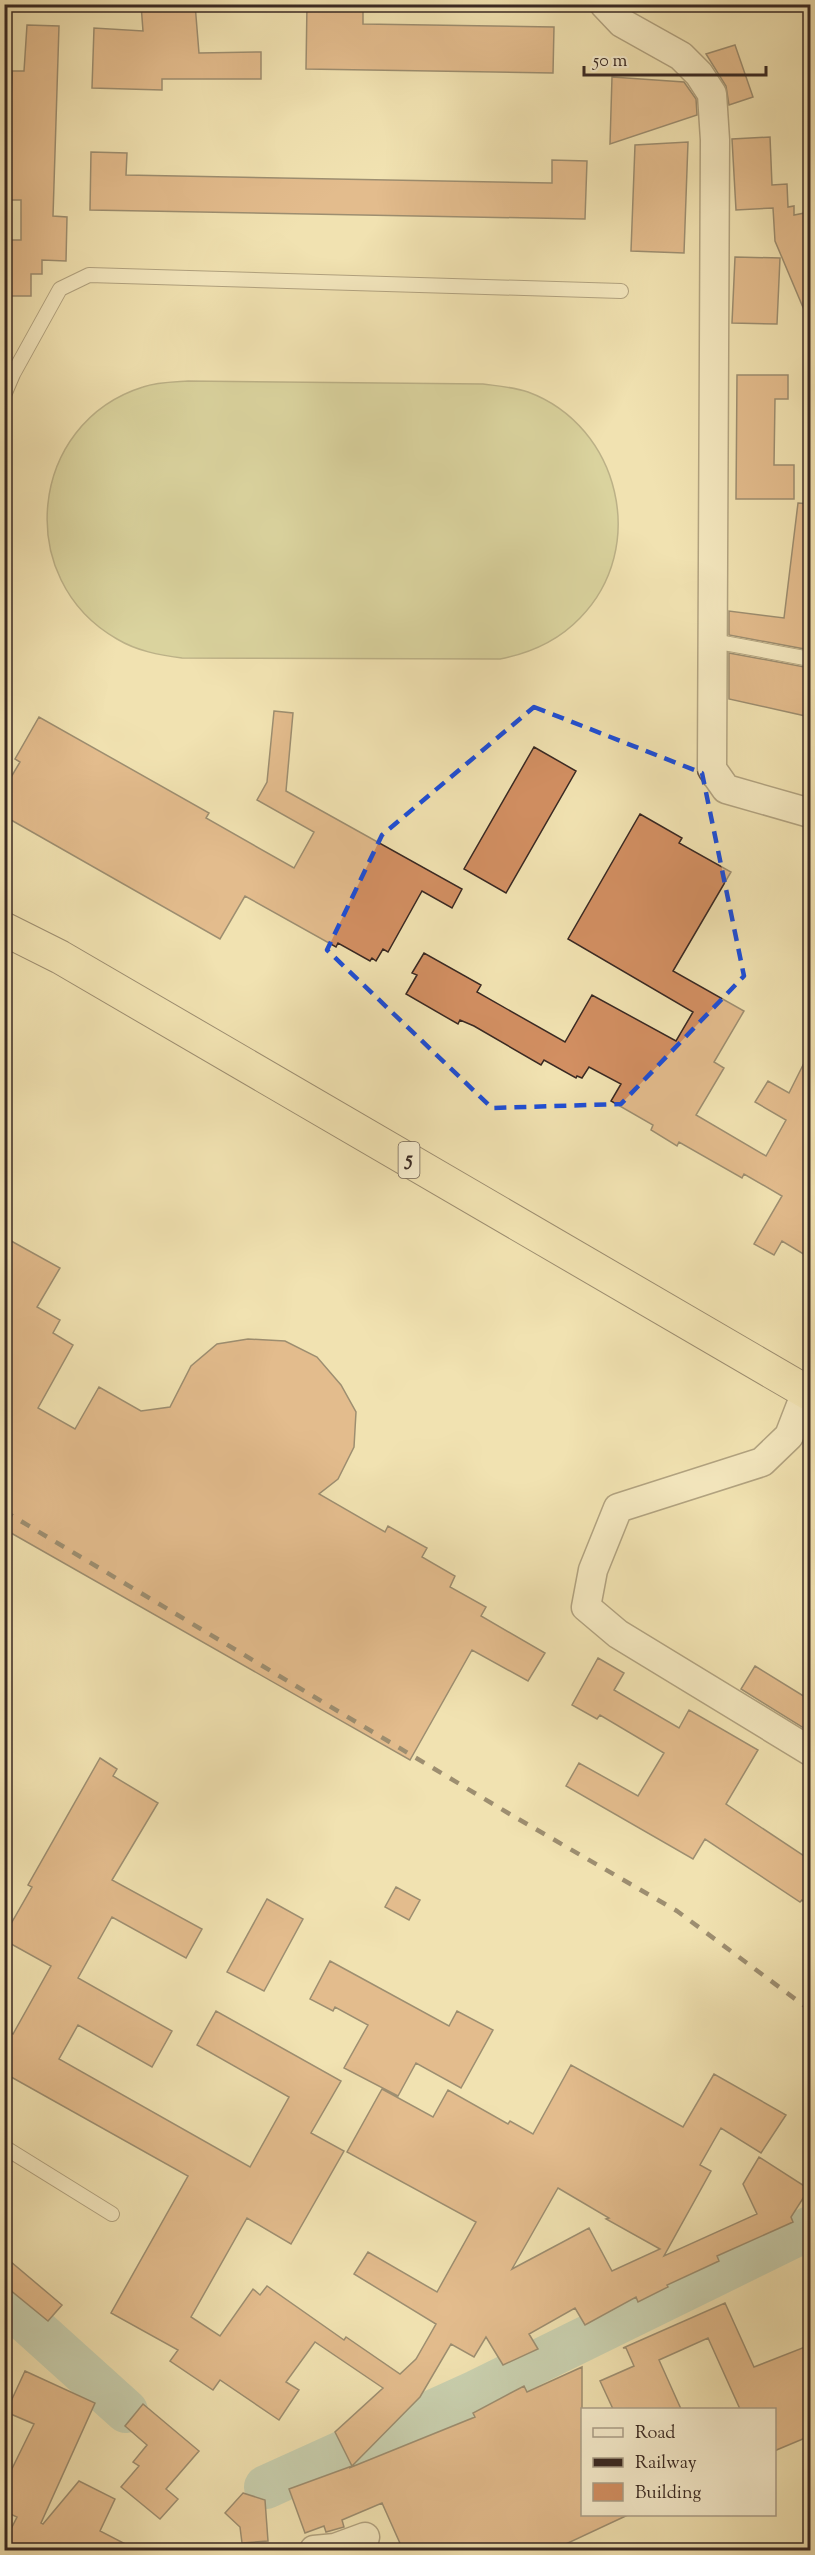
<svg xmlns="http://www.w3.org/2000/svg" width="815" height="2555" font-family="'Sorts Mill Goudy',serif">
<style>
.garden{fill:#bfc288;stroke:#7c7656;stroke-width:1.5}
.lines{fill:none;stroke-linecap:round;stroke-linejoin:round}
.river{stroke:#9bbdaf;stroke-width:44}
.building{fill:#d28f62;stroke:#392923;stroke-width:1.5;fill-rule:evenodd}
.service-casing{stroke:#675746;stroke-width:16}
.minor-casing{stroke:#675746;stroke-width:31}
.trunk-casing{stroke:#392923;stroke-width:35}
.service{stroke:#f6eccc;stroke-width:14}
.minor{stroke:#f6eccc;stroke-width:28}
.trunk{stroke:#f1e2b1;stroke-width:33}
.rail{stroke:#392923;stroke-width:4.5;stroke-dasharray:10 10;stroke-linecap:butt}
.marked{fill:none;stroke:#1d4ed8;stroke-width:4.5;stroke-dasharray:12 8;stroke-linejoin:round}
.labels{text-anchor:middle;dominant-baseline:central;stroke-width:4.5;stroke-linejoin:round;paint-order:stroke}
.shield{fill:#f6eccc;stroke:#726456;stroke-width:1.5}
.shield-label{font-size:21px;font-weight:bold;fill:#392923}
</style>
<rect width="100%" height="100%" fill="#f1e2b1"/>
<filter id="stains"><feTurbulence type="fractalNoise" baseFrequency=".00333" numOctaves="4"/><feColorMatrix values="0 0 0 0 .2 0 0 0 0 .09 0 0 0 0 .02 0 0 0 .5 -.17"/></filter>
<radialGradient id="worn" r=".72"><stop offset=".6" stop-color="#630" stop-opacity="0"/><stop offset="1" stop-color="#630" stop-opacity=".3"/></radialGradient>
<!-- garden -->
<path class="garden" d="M188,381L483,384C498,386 513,387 528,392C620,426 649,548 580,618C558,641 531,653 500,659L182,658C159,655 137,651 117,639C13,580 28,423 143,387C157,382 173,382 188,381Z"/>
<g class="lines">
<!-- river -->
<path class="river" d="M4,2301L126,2411
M266,2487L476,2392L810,2228"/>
</g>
<!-- building -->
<path class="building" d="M141,4H195L199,53L261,52V79H162V90L92,88L94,28L143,31Z
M307,4H363V24L554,27L553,73L306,69Z
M27,25L59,26L53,216L67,217L66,261L42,260V274H31V296H4V240H21V200H8L12,71H24Z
M735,45L753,97L729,105L726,86L706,54Z
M612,77L684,82L696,99L697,115L610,144Z
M770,137L772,185L787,184L788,207L794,206V215L810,212V239L805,240L810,271V324L775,241L773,208L736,210L732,139Z
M688,142L684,253L631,251L635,145Z
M91,152L127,153L126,175L552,183V160L587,161L585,219L90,210Z
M735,257L780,258L777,324L732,323Z
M737,375H788V399H775L774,465H794V499H736Z
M798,503L810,504V650L729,635V611L784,618Z
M729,653L810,668V717L729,699Z
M274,711L293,713L286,791L462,889L452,908L422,891L388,952L383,949L376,961L372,958L370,961L338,943L336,947L245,896L220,939L4,816V789L20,762L15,759L39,717L209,813L206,818L294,868L314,832L257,800L267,782Z
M534,747L576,771L506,893L464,869Z
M640,814L682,838L679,843L731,872L673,971L744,1011L714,1062L724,1068L696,1115L766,1156L786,1120L755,1102L768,1081L789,1093L810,1051V1258L782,1241L774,1255L754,1244L782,1196L744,1174L742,1178L679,1142L677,1146L651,1130L653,1125L611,1101L621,1084L589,1067L582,1078L577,1076L576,1078L544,1060L541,1065L474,1026L460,1020L458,1024L406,994L417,975L412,973L424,953L481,985L477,992L565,1042L592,995L676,1041L693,1012L568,939Z
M4,1237L60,1268L37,1307L60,1320L53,1333L73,1345L38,1408L75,1429L99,1387L141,1411L170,1407L191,1366L217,1344L248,1339L285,1341L317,1357L341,1385L356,1412L354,1447L338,1479L319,1494L385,1532L388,1526L427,1548L422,1557L455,1576L450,1587L486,1607L481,1616L545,1653L528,1681L472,1650L410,1760L4,1529Z
M598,1658L624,1673L614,1690L679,1728L689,1710L758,1750L726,1804L810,1860V1905L802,1900L800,1902L705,1839L693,1859L566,1786L579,1763L638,1796L664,1753L600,1715L597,1719L572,1705Z
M755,1666L810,1700V1732L741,1689Z
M100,1758L117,1769L113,1776L158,1803L112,1880L202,1929L186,1958L112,1917L78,1978L172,2031L152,2067L78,2025L59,2059L250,2167L289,2097L197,2045L216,2011L341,2081L311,2133L344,2151L291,2244L247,2218L191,2317L220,2336L253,2289L260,2295L267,2286L344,2340L346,2337L400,2374L416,2359L436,2324L354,2274L368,2252L437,2292L476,2222L347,2152L382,2089L433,2117L448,2090L508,2124L510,2121L533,2134L571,2065L683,2127L714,2074L786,2115L761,2153L721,2128L700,2165L711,2171L664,2256L757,2214L743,2184L759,2157L809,2189L791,2217L793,2222L717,2256L719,2261L667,2285L668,2287L638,2302L636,2297L585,2325L575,2308L529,2334L538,2349L503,2365L486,2337L474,2357L451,2344L420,2397L352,2466L335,2432L383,2388L315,2342L286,2382L299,2390L279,2420L220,2380L213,2390L170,2361L178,2350L111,2313L188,2176L4,2073V2029L13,2034L51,1966L4,1940V1936L32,1887L28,1885ZM558,2188L609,2218L606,2219L660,2249L612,2271L589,2228L512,2269Z
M396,1887L420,1900L409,1920L385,1907Z
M267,1899L303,1919L264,1991L227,1972Z
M330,1961L449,2026L457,2011L493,2030L461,2088L416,2063L398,2096L344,2068L368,2025L335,2007L333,2011L310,1999Z
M4,2256L62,2305L48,2321L4,2285Z
M725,2303L754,2367L810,2345V2436L774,2451V2409H740L708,2338L659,2360L681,2409H613L600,2381L634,2366L626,2348H623Z
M582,2367V2514H630L553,2550H403L382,2503L342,2520L344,2527L326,2532L324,2526L305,2533L289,2489L352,2466L349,2468L475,2417L473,2413L524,2386L527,2392Z
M25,2371L95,2403L41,2523L43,2524L79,2481L115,2499L100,2531L137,2550H5L11,2539L7,2537L17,2517L4,2511V2485L34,2424L6,2412Z
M143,2404L199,2451L166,2489L178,2499L160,2519L121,2487L139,2466L133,2462L147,2445L125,2426Z
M243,2493L265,2500L268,2541L242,2543L240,2527L225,2513Z"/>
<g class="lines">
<!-- service casing -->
<g class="service-casing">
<path id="service" d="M4,395L13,374L60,289L89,275L621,291
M713,641L810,659
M4,2147L112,2214"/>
</g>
<!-- minor casing -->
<g class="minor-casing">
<path id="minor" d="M604,4L622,23L681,56L699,74L712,94L715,140L712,769L726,789L810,813
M806,1392L789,1436L762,1462L618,1508L593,1570L586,1607L618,1634L810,1751
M314,2550L335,2548L365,2537"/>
</g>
<!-- trunk casing -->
<g class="trunk-casing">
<path id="trunk" d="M4,929L60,957L810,1394"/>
</g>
<!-- service -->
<use href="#service" class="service"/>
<!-- minor -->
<use href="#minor" class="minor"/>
<!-- trunk -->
<use href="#trunk" class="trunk"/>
<!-- rail -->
<path class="rail" d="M4,1511L508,1813L677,1911L810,2010"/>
</g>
<!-- marked area -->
<path d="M0 0H815V2555H0ZM534,707L702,773L744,976L621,1104L492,1108L327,950L382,835Z" fill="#f1e2b1" fill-opacity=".55" fill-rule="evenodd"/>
<path class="marked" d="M534,707L702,773L744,976L621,1104L492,1108L327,950L382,835Z"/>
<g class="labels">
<!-- shield labels -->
<rect class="shield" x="398.5" y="1142" width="21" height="36" rx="4.5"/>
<g class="shield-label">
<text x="409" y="1160">5</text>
</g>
</g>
<!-- margin -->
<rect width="815" height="2555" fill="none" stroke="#f1e2b1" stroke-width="24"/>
<rect x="6" y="6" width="803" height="2543" fill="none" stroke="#392923" stroke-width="3"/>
<rect x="12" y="12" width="791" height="2531" fill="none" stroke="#392923" stroke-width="1.5"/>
<!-- legend -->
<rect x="581" y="2408" width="195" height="108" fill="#f6eccc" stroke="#aa9e88" stroke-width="1.5"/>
<rect x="593" y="2428" width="30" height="9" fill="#f6eccc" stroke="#aa9e88" stroke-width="1.5"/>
<text x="635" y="2438" font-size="18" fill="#392923">Road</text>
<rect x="593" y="2458" width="30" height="9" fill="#392923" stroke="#aa9e88" stroke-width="1.5"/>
<text x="635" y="2468" font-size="18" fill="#392923">Railway</text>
<rect x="593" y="2483" width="30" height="18" fill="#d28f62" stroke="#aa9e88" stroke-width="1.5"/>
<text x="635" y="2498" font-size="18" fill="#392923">Building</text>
<!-- scale -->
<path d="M584 66v9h182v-9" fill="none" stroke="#392923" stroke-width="3"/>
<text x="593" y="66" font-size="18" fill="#392923" stroke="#f6eccc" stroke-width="4.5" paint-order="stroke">50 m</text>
<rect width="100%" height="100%" filter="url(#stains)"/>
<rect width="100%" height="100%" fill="url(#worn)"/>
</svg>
